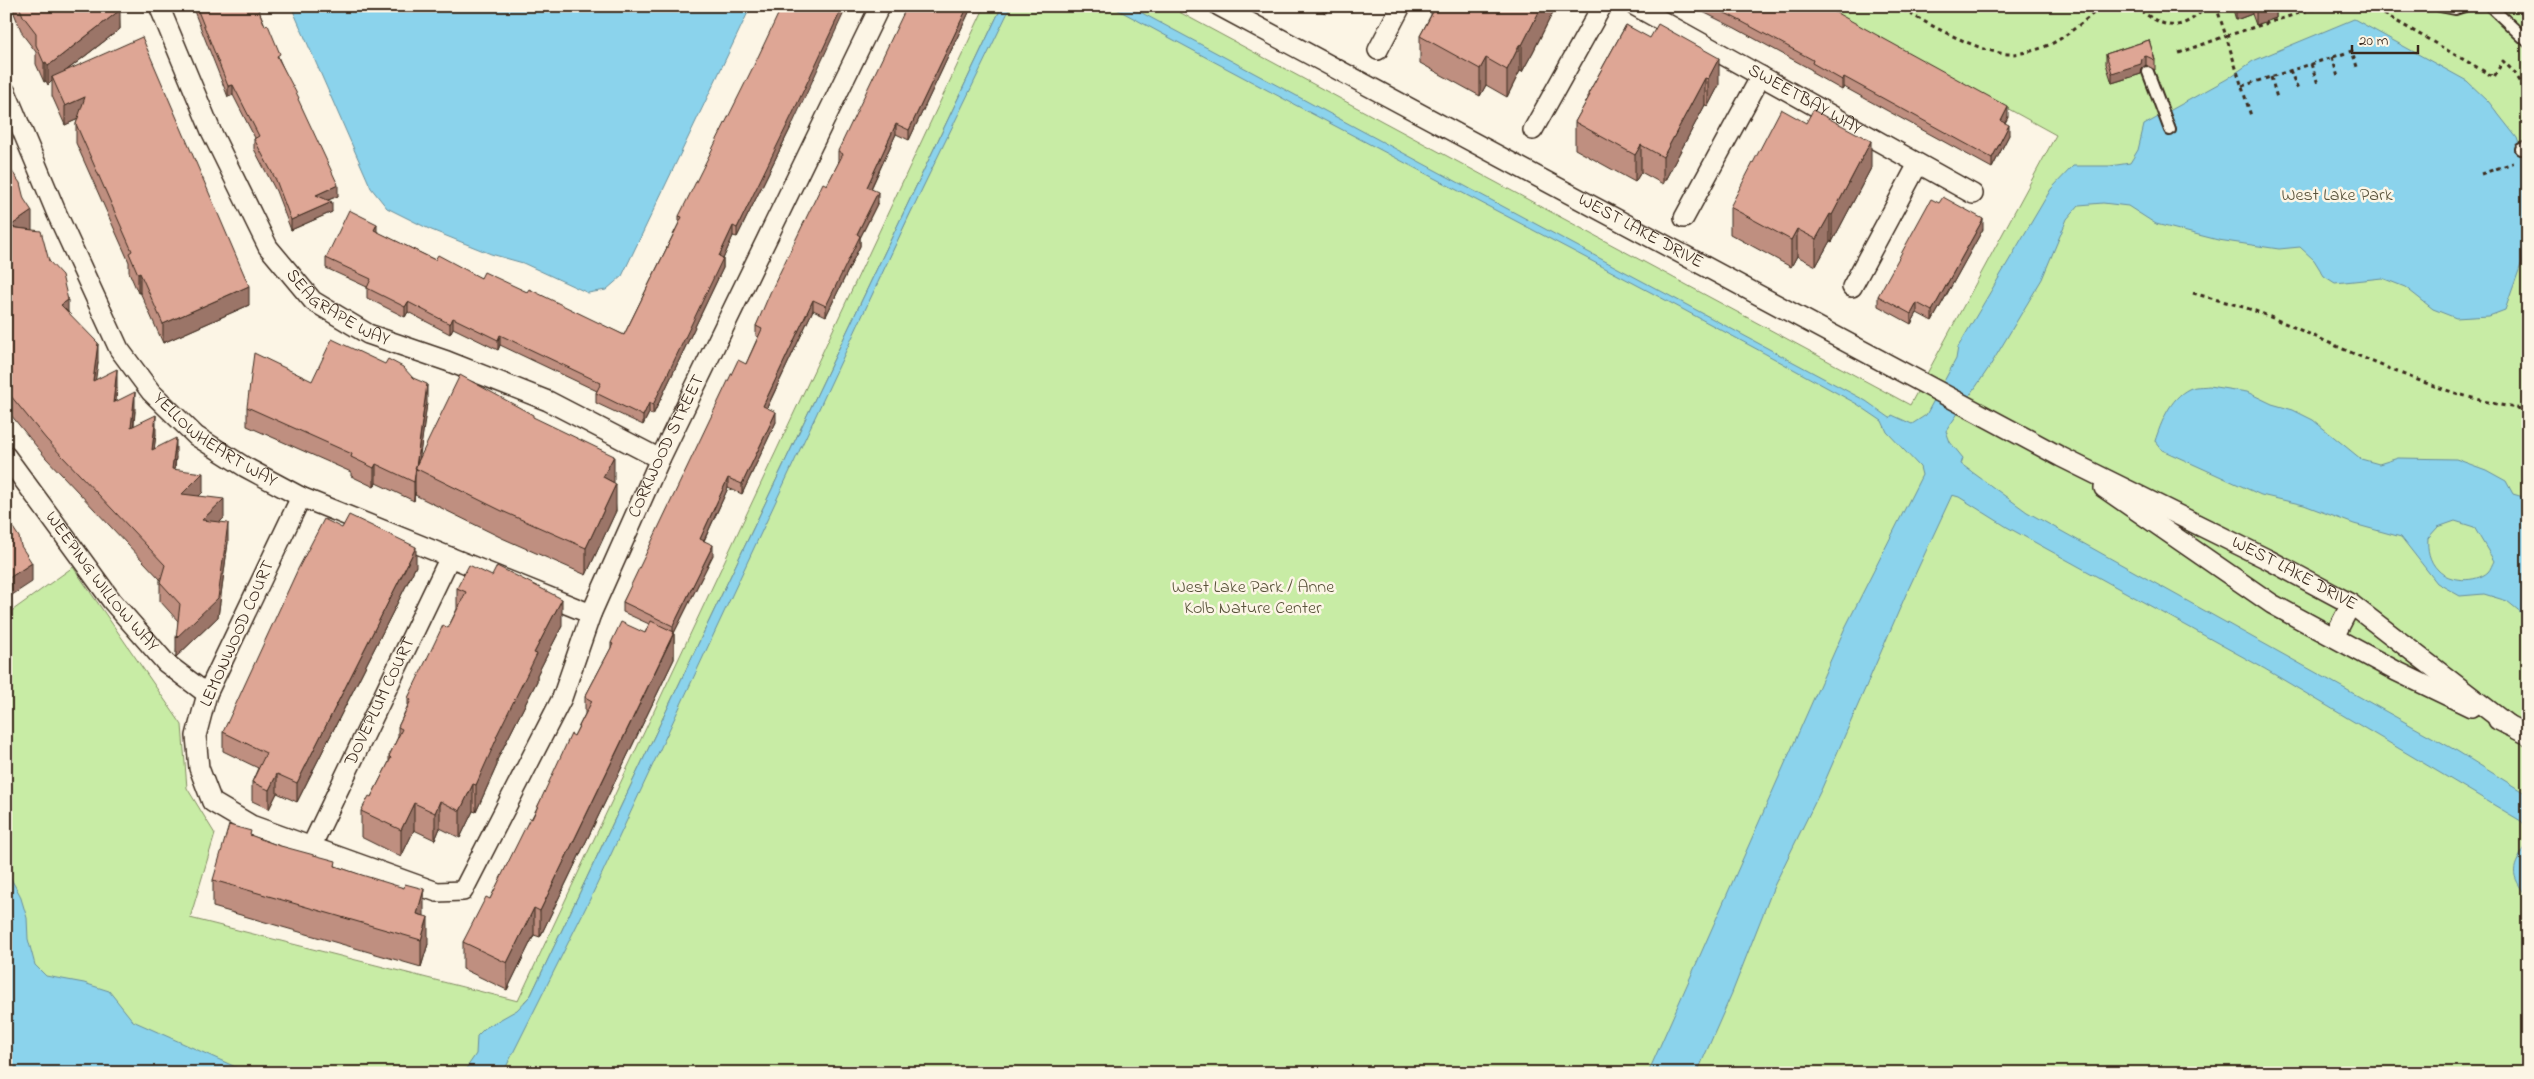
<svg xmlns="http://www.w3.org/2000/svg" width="2534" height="1079" font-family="'Indie Flower',sans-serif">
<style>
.green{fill:#c8eca5;stroke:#828b62}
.water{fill:#8bd3ec;stroke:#6b8f9a;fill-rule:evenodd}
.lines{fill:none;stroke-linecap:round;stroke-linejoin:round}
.lane-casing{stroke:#3b2a1e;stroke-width:14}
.street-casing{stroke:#3b2a1e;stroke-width:22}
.path{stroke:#3b2a1e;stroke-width:3;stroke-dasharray:4 4;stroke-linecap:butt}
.lane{stroke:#fcf5e5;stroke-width:10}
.street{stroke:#fcf5e5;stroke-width:19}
.wall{fill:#bf8f80;stroke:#3b2a1e}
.shaded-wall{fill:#9b7468;stroke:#3b2a1e}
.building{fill:#dea695;stroke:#3b2a1e}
.labels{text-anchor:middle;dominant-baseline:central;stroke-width:5;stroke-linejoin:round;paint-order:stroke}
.street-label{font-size:18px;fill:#3b2a1e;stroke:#fcf5e5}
.park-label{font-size:18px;fill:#575139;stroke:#fcf5e5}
</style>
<rect width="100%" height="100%" fill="#fcf5e5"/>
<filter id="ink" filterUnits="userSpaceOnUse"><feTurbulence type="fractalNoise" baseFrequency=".02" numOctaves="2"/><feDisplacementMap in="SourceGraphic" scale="10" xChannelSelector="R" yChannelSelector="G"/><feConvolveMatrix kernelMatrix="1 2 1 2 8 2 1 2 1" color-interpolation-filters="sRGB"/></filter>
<g filter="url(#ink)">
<!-- green -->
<path class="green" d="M985,6H1002L531,995L524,1002L536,1005L1008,6H1168L1910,405L2056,135L1821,6H2528V1073H6V615L73,567L182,725L187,788L215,834L190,918L518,1001Z"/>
<!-- water -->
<path class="water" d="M291,6H751L622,276L606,290L588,293L523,263L491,254L429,229L387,208L371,188Z
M1002,6H1011L908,218L592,895L503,1073H463L476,1054L477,1036L485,1028L517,1010L531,995Z
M1111,6H1129L1866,401L1890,418L1892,415L1912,424L1926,415L1956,359L1958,347L2051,189L2073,166H2110L2130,163L2138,150L2144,125L2227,79L2253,61L2354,19L2467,81L2488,101L2517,138L2528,169V245L2505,310L2489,316L2456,318L2433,309L2405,287L2382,278L2335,283L2324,276L2314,260L2300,247L2279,249L2218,240L2156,224L2128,206L2103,203L2079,205L2067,219L2042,279L1990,366L1946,431L1950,442L1963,458L1961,464L2027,512L2457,751L2528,795V829L2521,821L2265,669L2007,527L1959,497L1952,495L1907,592L1822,788L1774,886L1732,993L1697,1073H1648L1844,630L1922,475L1920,467L1887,432L1882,421L1857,404C1610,267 1358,141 1111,6Z
M2209,386L2247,392L2272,404L2293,410L2313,420L2361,459L2379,464L2398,458L2456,459L2486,470L2506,481L2513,494L2523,497L2528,501V618L2507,601L2484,594L2460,596L2437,583L2401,537L2354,524L2304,505L2261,495L2162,450L2155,441C2161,423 2170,398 2189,389C2194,386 2203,387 2209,386ZM2455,521L2474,527L2494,561C2492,564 2491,569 2488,572C2476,583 2449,582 2438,570C2429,561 2427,549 2428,538L2438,527Z
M2528,843V898C2509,873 2511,869 2528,843Z
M6,870L20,895L27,918L28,939L35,965L46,976L84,983L109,991L133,1021L249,1073H6Z"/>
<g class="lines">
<!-- lane casing -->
<g class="lane-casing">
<path id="lane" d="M2440,6L2455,9L2464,6
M2490,6L2528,42
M2148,72L2170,130
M2521,149L2528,147"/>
</g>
<!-- street casing -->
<g class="street-casing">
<g id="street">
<path id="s1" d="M159,6L211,131L268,247L313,301L368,334L447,361L548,401L660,459"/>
<path id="s2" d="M1219,6L2061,457L2269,560L2351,604L2508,725"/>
<path id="s3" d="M1635,6L1973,194"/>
<path d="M1378,50L1401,6"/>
<path id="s4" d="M6,92L57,214L119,349L151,392L196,436L245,467L301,497L591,614"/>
<path d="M1533,130L1602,6"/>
<path d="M1684,218L1761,76"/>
<path d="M1852,287L1918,164"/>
<path id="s5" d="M6,456L112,601L166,663L207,694"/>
<path d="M2104,488L2272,604L2396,671L2471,707"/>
<path id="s6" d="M301,497L207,694L196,736L199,768L212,802L251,825L437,892L463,891L562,698L591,614L660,459L880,6"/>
<path d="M2334,637L2351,604"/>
<path d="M2498,720L2528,735"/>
<path id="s7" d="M311,847L450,557"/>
</g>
</g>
<!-- path -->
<path class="path" d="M1896,6C1923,21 1982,55 2012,54C2029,53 2049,47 2063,37C2076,28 2089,17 2102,6
M2134,6C2164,28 2179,35 2207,6
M2216,6L2226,36L2322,6
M2370,6L2494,77L2503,61L2514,72L2528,93
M2179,53L2226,36L2251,116
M2332,57L2338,77
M2311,64L2318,84
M2290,70L2298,90
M2271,77L2277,98
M2242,86L2352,51L2358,70
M2481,174L2513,163
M2193,293C2216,300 2241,305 2263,314C2350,350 2434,396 2528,410"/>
<!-- lane -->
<use href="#lane" class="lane"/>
<!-- street -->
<use href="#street" class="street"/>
</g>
<!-- wall -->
<path class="wall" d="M11,6H119L120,29L66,71L249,305L163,343L140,292L138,293L129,272V262L76,143V124L78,119L65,125L52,96V81L48,85L46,81L44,82L36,64V52L23,35Z
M192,6H257L280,61L299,103L338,196L328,200L332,212L291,230L276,191L254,149V139L255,138L233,95L228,97Z
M972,6L909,140L896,134L871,189L878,202L860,238V246L826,316L813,310L767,408L776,422L742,494L728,488L704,541L713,555L674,633V659L540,937L534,935L507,990L463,969V942L490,899L574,736L585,714V697L611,648V643L645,633L649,624L623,612V602L746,364L758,337L756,336V326L839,162L838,161V151Z
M1313,6H1330L1326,13Z
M1340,6H1354L1351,12Z
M1556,6L1533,52L1522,72L1520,71L1507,97L1486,85L1480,96L1420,63V36L1431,15V8Z
M1691,6H1824L2008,117L2005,123L2009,135L1992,168L1844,87L1842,90L1812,73V70L1735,28Z
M2232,6H2278L2276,7V18L2256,25L2252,14L2236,20Z
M1626,25L1719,85L1708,106L1705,105L1663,184L1641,172L1635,182L1575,149V122L1588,99V94Z
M2149,40L2155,60V70L2146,65L2142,68L2141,74L2112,83L2106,64V54Z
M792,125L737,237L733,236L723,259V268L653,415L649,413L643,425L596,403V393L597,391L500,345L498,350L453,328L450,334L408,312L405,317L367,298V287L326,268V258L377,232L435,260L481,278L527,292L624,335L679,223V216Z
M6,154L11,170L32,230L49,261L68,312L98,362L95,379L117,388L116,402L135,411L134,426L156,434L154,448L176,457L175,469L203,492L199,496L224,518L220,522L228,542L218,617L176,657L178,621L160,601V579L46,458L6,409Z
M1871,168L1832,242L1830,241L1816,266L1797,256L1791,267L1730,234V207Z
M1983,229L1932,321L1917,313L1911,324L1878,306V296Z
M427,403L419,460L533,418L614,483L616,511L586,575L502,538L415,495V492L414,501L376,483L374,487L351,476V472L247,426V407Z
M416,566L297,802L277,793L269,809L252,801V782L258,768L223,751V732Z
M457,588L562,626L537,675V681L497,760V765L476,812L473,811L460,838L440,828L435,840L414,830L401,857L361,837V811L371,797L389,762V756L398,737V727L408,705V698L448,628L457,609Z
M251,836L336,866L428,944L421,967L213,907V880Z"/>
<!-- shaded-wall -->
<path class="shaded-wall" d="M843,6H847L792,125L737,237V228Z
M968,6H972L909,140V130Z
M1326,6H1330L1326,13Z
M1351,6H1354L1351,12Z
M1542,6H1556L1533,52L1522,72V45Z
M2236,6H2252V14L2236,20Z
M2267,6H2278L2276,7V18L2256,25V10Z
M120,10V29L54,80L52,77V81L48,85V66Z
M1520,44V71L1507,97V70Z
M2146,56V65L2142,68L2141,74L2112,83V73Z
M1486,58V85L1480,96V69Z
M1719,58V85L1708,106V79Z
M46,62V81L44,82V63Z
M1844,77V87L1842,90V80Z
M1705,78V105L1663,184V157Z
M233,85V95L228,97V86Z
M85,97V116L65,125V106Z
M2008,107V117L2001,131V121Z
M896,124V134L867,197V187Z
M2009,125V135L1992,168V158Z
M1871,141V168L1832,242V215Z
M1641,145V172L1635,182V155Z
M338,185V196L316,205V195Z
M878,192V202L860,238V246L826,316V306L857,234Z
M332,202V212L291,230V220Z
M32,211V230L9,227Z
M1830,214V241L1816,266V239Z
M1983,219V229L1932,321V311Z
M377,224V234L374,230Z
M733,226V236L723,259V268L653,415V405L719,256Z
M1797,229V256L1791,267V240Z
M140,273V292L138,293V274Z
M249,286V305L163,343V324Z
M68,300V319L61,305Z
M813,300V310L763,416V406Z
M408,302V312L405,317V307Z
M1917,303V313L1911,324V314Z
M453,318V328L450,334V324Z
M500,335V345L498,350V340Z
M98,343V362L93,400V381Z
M117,369V388L113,422V403Z
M427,384V403L418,470L416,469Z
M135,392V411L131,446V427Z
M649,403V413L643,425V416Z
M776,412V422L742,494V484Z
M156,415V434L152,469V450Z
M176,438V457L172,488V469Z
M614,456V483L603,477Z
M376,464V483L374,487V468Z
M203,473V492L182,513V494Z
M415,473V492L414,501V482Z
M728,478V488L700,549V539Z
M616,484V511L586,575V548Z
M224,499V518L202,539V520Z
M228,523V542L218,617L176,657V638Z
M713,545V555L674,633V659L540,937V911L673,635V626Z
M416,547V566L297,802V783Z
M32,563V582L6,599V580Z
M562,599V626L537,675V681L497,760V765L476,812V785L496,737L534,653Z
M277,774V793L269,809V790Z
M473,784V811L460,838V811Z
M440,801V828L435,840V813Z
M414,803V830L401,857V830Z
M424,889V916L417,914Z
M534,908V935L507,990V963Z
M428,917V944L421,967V940Z"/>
<!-- building -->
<path class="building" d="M19,6H119L120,10L48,66L46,62L44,63L36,45V33L23,16Z
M196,6H257L265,26L268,25L280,54L277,56L299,98L298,99L338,185L316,195L332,202L291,220L276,180L254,139L259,136L233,85L228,86Z
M782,6H843L792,115L737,228L733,226L719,256L723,258L653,405L649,403L643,416L596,393L601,383L500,335L498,340L453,318L450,324L408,302L405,307L367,288L371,279L326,258L349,210L377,224L374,230L435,260L438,255L481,278L484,272L527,292L529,289L624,335L682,217L679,216L758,57Z
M907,6H968L909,130L896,124L867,187L878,192L857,234L860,236L826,306L813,300L763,406L776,412L742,484L728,478L700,539L713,545L673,626L623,602L738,360L746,364L762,329L756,326L770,293L823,183L827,185L843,154L838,151Z
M1432,6H1542L1522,45L1520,44L1507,70L1486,58L1480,69L1420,36L1434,10L1431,8Z
M1711,6H1824L2008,107L2001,121L2009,125L1992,158L1844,77L1842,80L1812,63L1813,60L1735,18Z
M2255,6H2267L2256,10Z
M1658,24L1719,58L1708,79L1705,78L1663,157L1641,145L1635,155L1575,122L1590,95L1588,94L1626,25L1650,38Z
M142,37L249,286L163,324L140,273L138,274L129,253L132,251L76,124L85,97L65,106L52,77Z
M2149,40L2155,60L2146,56L2142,58L2141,64L2112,73L2106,54Z
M1781,109L1806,123L1813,110L1871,141L1832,215L1830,214L1816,239L1797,229L1791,240L1730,207Z
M6,154L8,156L11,170L20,183L24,199L32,211L9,227L41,231L49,261L62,275L68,300L61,305L98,343L93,381L117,369L113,403L135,392L131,427L156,415L152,450L176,438L172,469L203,473L182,494L224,499L202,520L228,523L218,598L176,638L180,604L160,582L165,565L46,439L6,390V378L9,376L6,373Z
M1943,197L1983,219L1932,311L1917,303L1911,314L1878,296L1931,199L1939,203Z
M332,339L385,364L388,359L403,367L413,378L427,384L414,482L376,464L374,468L351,457L352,454L247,407L254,353L312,381Z
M460,375L533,415V417L614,456L603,477L616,484L586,548L502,511L415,468Z
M349,515L416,547L297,783L277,774L269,790L252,782L266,753L223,732L298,569L324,519L342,528Z
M6,517L19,537L21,546L32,563L6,580Z
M469,565L492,576L497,566L562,599L534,653L537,654L496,737L497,738L476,785L473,784L460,811L440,801L435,813L414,803L401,830L361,811L369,796L371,797L391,758L389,756L402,729L398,727L411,700L408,698L435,642L443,625L448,628L466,592L457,588Z
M651,621L674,632L540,911L534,908L507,963L463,942L486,897L490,899L530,818L532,819L571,734L574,736L592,701L585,697L613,644L611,643L621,622L645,633Z
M229,825L251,831L250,835L277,845L336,861L335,866L362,875L404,888L405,884L424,889L417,914L428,917L421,940L213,880Z"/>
</g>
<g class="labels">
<!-- street labels -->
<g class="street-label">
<text stroke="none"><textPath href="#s3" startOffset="194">SWEETBAY WAY</textPath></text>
<text stroke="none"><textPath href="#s2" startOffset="478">WEST LAKE DRIVE</textPath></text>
<text stroke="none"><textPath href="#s1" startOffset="359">SEAGRAPE WAY</textPath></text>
<text stroke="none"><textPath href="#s4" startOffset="415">YELLOWHEART WAY</textPath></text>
<text stroke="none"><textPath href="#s6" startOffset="1089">CORKWOOD STREET</textPath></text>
<text stroke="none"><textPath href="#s2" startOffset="1216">WEST LAKE DRIVE</textPath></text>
<text stroke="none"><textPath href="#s5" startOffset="158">WEEPING WILLOW WAY</textPath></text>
<text transform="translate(238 634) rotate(-66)">LEMONWOOD COURT</text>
<text stroke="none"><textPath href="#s7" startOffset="161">DOVEPLUM COURT</textPath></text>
</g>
<!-- park labels -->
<g class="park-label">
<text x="2337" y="196">West Lake Park</text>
<text x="1253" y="588">West Lake Park / Anne<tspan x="1253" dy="21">Kolb Nature Center</tspan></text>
</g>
</g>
<!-- margin -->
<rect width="2534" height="1079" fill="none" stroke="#fcf5e5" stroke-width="25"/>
<rect x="12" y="12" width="2509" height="1054" fill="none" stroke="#3b2a1e" stroke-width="2" filter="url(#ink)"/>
<!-- scale -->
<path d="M2352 45v8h66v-8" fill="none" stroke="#3b2a1e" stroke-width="2.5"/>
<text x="2359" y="45" font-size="15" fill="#3b2a1e" stroke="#fcf5e5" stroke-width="4" paint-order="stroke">20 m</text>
</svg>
